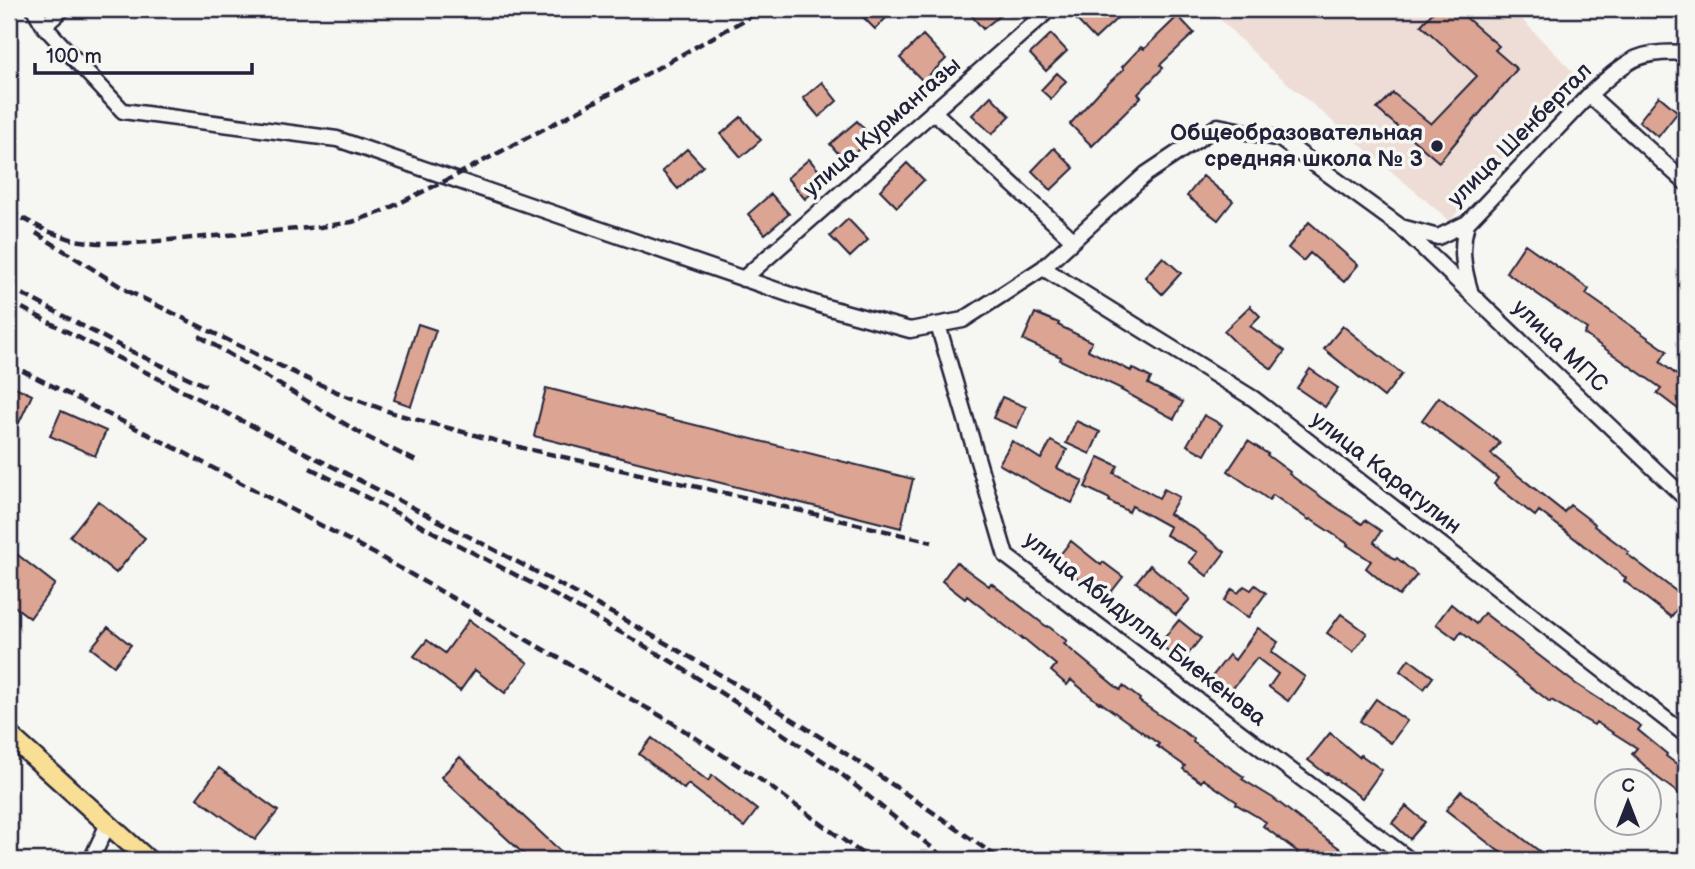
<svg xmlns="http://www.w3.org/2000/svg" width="1695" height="869" font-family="'Balsamiq Sans',sans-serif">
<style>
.built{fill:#eeddd6}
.building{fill:#dba493;stroke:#22223b;stroke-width:2}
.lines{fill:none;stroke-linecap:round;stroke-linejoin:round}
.minor-casing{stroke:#22223b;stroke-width:19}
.major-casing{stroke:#22223b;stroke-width:23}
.minor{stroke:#f6f6f2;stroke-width:14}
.major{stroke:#f9df96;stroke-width:18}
.rail{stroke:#22223b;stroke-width:4.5;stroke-dasharray:10 5;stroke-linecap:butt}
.poi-dot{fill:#22223b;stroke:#f6f6f2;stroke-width:2.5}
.labels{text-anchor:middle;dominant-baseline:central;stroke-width:7;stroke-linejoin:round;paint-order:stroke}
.street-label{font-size:23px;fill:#22223b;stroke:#f6f6f2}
.poi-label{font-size:23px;font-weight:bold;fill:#22223b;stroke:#f6f6f2;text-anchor:end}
</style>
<rect width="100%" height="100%" fill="#f6f6f2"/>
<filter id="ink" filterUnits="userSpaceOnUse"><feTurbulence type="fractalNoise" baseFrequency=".0143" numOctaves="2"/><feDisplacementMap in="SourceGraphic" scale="14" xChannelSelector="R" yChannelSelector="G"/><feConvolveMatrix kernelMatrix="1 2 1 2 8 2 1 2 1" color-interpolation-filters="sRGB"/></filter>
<g filter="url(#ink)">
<!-- built -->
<path class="built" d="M1210,9H1512L1573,72L1450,221L1265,64Z"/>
<!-- building -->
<path class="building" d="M855,9H895L875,29Z
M966,9H1008L983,29Z
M1078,9H1127L1095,39L1072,15Z
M1436,9H1456L1499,46L1495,50L1517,69L1439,162L1377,109L1393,93L1431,124L1477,76L1421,25Z
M1178,16L1194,33L1160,65L1163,68L1138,94L1141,97L1092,146L1070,124L1099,92L1124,69L1122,67L1141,47L1144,49Z
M1051,34L1067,51L1046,71L1030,54Z
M923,35L946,59L923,81L900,58Z
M1057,73L1066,81L1051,99L1041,90Z
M822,82L837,101L819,117L803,98Z
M991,96L1010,116L992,134L972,115Z
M1659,96L1678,112L1658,137L1639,121Z
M741,117L761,140L741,157L721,134Z
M857,121L872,138L845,161L830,144Z
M1054,148L1074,168L1051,190L1032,171Z
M687,149L703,166L678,189L662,171Z
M809,159L827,180L805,199L787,178Z
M907,163L924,180L897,207L880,190Z
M1203,176L1233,201L1218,220L1187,196Z
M771,194L789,214L765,234L748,214Z
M848,219L868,240L850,257L830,236Z
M1309,222L1358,265L1344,282L1310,253L1303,261L1288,248Z
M1525,244L1589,289L1586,294L1667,351L1660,362L1686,382V415L1657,393L1661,388L1584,334L1587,329L1506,272Z
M1163,257L1181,273L1162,294L1145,277Z
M1250,306L1260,316L1250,326L1285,351L1272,369L1236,343L1224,331Z
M1035,313L1059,323L1058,325L1092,342L1088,350L1131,371L1132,368L1151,378L1148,384L1183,402L1174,419L1121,390L1122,389L1060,360L1061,357L1023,340Z
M418,324L436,330L411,406L394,400Z
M1343,326L1402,374L1384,397L1324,349Z
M1310,369L1338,388L1325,407L1297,388Z
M9,384L32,395L19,423L9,418Z
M546,388L913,479L901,528L534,436Z
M1002,397L1026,407L1017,428L993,418Z
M1439,397L1500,443L1491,454L1564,512L1570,505L1595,524L1594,526L1629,552L1627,554L1685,598L1671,617L1624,581L1626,578L1539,511L1535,516L1494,484L1498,478L1422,420Z
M61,411L106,431L95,456L50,436Z
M1204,415L1222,425L1205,455L1187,445Z
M1076,421L1100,432L1090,454L1066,443Z
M1012,441L1041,459L1051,441L1067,450L1057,468L1083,481L1072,503L1045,490L999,464Z
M1248,441L1268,454L1267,455L1290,472L1289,474L1324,499L1362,524L1365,520L1381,531L1374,542L1395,560L1397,558L1417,575L1399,596L1366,568L1371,561L1347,545L1348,544L1310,519L1309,520L1273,495L1269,500L1228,471Z
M1099,457L1118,466L1114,473L1159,498L1164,489L1179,497L1169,514L1191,526L1225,552L1207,576L1189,562L1197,552L1166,535L1170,527L1132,506L1129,512L1109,501L1110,499L1085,487Z
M98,501L145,538L116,573L70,536Z
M1071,541L1101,565L1103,562L1123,577L1105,600L1055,561Z
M9,548L55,584L30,618L9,602Z
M956,562L989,586L991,583L1047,627L1048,626L1067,641L1064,644L1120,690L1123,686L1140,699L1139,701L1194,739L1193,742L1244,777L1242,779L1273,798L1314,830L1356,860H1304L1296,855L1298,852L1263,826L1266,822L1236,804L1237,802L1203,779L1201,782L1183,769L1185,766L1157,746L1159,744L1125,720L1100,702L1099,703L1071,680L1067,685L1051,671L1056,665L1022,637V639L967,596L965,599L942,581Z
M1150,565L1190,599L1176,615L1136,582Z
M1255,585L1266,593L1248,618L1224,601L1232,589L1238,593L1244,586L1251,590Z
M1451,604L1476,624L1484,613L1576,684L1641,726L1638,730L1667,754L1666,756L1686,771V788L1681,795L1658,778L1632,754L1637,748L1596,722L1594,725L1551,700L1550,702L1461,632L1456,639L1436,624Z
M1341,614L1367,633L1353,652L1327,633Z
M469,620L528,663L505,693L475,670L460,691L414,656L427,640L445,653Z
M1179,620L1201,638L1181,663L1159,644Z
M108,627L131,645L114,666L91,648Z
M1258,628L1278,642L1271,652L1305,677L1288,701L1269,687L1278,674L1257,658L1225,698L1207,683L1229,655L1235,660Z
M1409,659L1433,677L1424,689L1400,671Z
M1376,699L1407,721L1391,743L1360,721Z
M1330,733L1359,757L1361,755L1382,770L1362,798L1327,773L1326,774L1308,760Z
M652,738L708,781L712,775L757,810L744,827L688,784L684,789L639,754Z
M460,757L570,860H530L441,777Z
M219,768L278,811L255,840L197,798Z
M1461,791L1551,860H1510L1446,810Z
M1406,806L1425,822L1410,839L1392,823Z"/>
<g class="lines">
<!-- minor casing -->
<g class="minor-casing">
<path id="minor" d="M34,9L44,26L123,111L337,139L826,307L910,330L963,320L1043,268L1146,174L1218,126L1280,139L1401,227L1438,237L1467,223L1589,95C1601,84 1622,64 1637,58C1652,52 1670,52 1686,53
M44,26L63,9
M1589,95L1686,183
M933,111L1073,240
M1467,223C1460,247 1463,267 1470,290
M1402,228L1686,499
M1043,268L1254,399L1686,735
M743,279L1050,9
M938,325L1006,556L1410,860
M91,860L108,824"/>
</g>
<!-- major casing -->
<g class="major-casing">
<path id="major" d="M9,735L148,860"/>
</g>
<!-- minor -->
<use href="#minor" class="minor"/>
<!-- major -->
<use href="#major" class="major"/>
<!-- rail -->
<path class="rail" d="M9,211L47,231L74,240L98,243H135L320,227L352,222L381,212L451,178L623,87L764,9
M36,233L137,297
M9,287L124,348L206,386
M128,291L301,376L346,396L396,414L523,448L747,498L932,542
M9,301C246,427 492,540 724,677C819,734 911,796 1001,860
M199,336L365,436L420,463
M9,364L181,451L375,554L668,720L758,778L871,860
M310,468L562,599L669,660L743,707L835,769L947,860"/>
</g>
</g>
<!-- markers -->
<circle class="poi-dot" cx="1437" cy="146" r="7"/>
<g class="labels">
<!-- street labels -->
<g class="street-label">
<text transform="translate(882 127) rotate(-41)">улица Курмангазы</text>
<text transform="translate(1520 135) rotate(-45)">улица Шенбертал</text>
<text transform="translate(1560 346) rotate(44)">улица МПС</text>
<text transform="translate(1386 473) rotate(38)">улица Карагулин</text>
<text transform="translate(1145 629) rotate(38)">улица Абидуллы Биекенова</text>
</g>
<!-- poi labels -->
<g class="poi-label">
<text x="1423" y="133">Общеобразовательная<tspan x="1423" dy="26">средняя школа № 3</tspan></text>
</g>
</g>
<!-- margin -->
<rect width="1695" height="869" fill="none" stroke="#f6f6f2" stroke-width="35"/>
<rect x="18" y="18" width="1660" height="834" fill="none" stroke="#22223b" stroke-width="2.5" filter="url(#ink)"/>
<!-- north arrow -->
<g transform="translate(1628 802)"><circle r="33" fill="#f6f6f2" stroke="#a1a1a9" stroke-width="2"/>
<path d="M0-5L12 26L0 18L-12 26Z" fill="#22223b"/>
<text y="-10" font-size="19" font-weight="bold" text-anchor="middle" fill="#22223b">С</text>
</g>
<!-- scale -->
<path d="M35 63v10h217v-10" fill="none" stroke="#22223b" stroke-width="3.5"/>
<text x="46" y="63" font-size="21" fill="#22223b" stroke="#f6f6f2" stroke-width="5" paint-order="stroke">100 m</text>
</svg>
